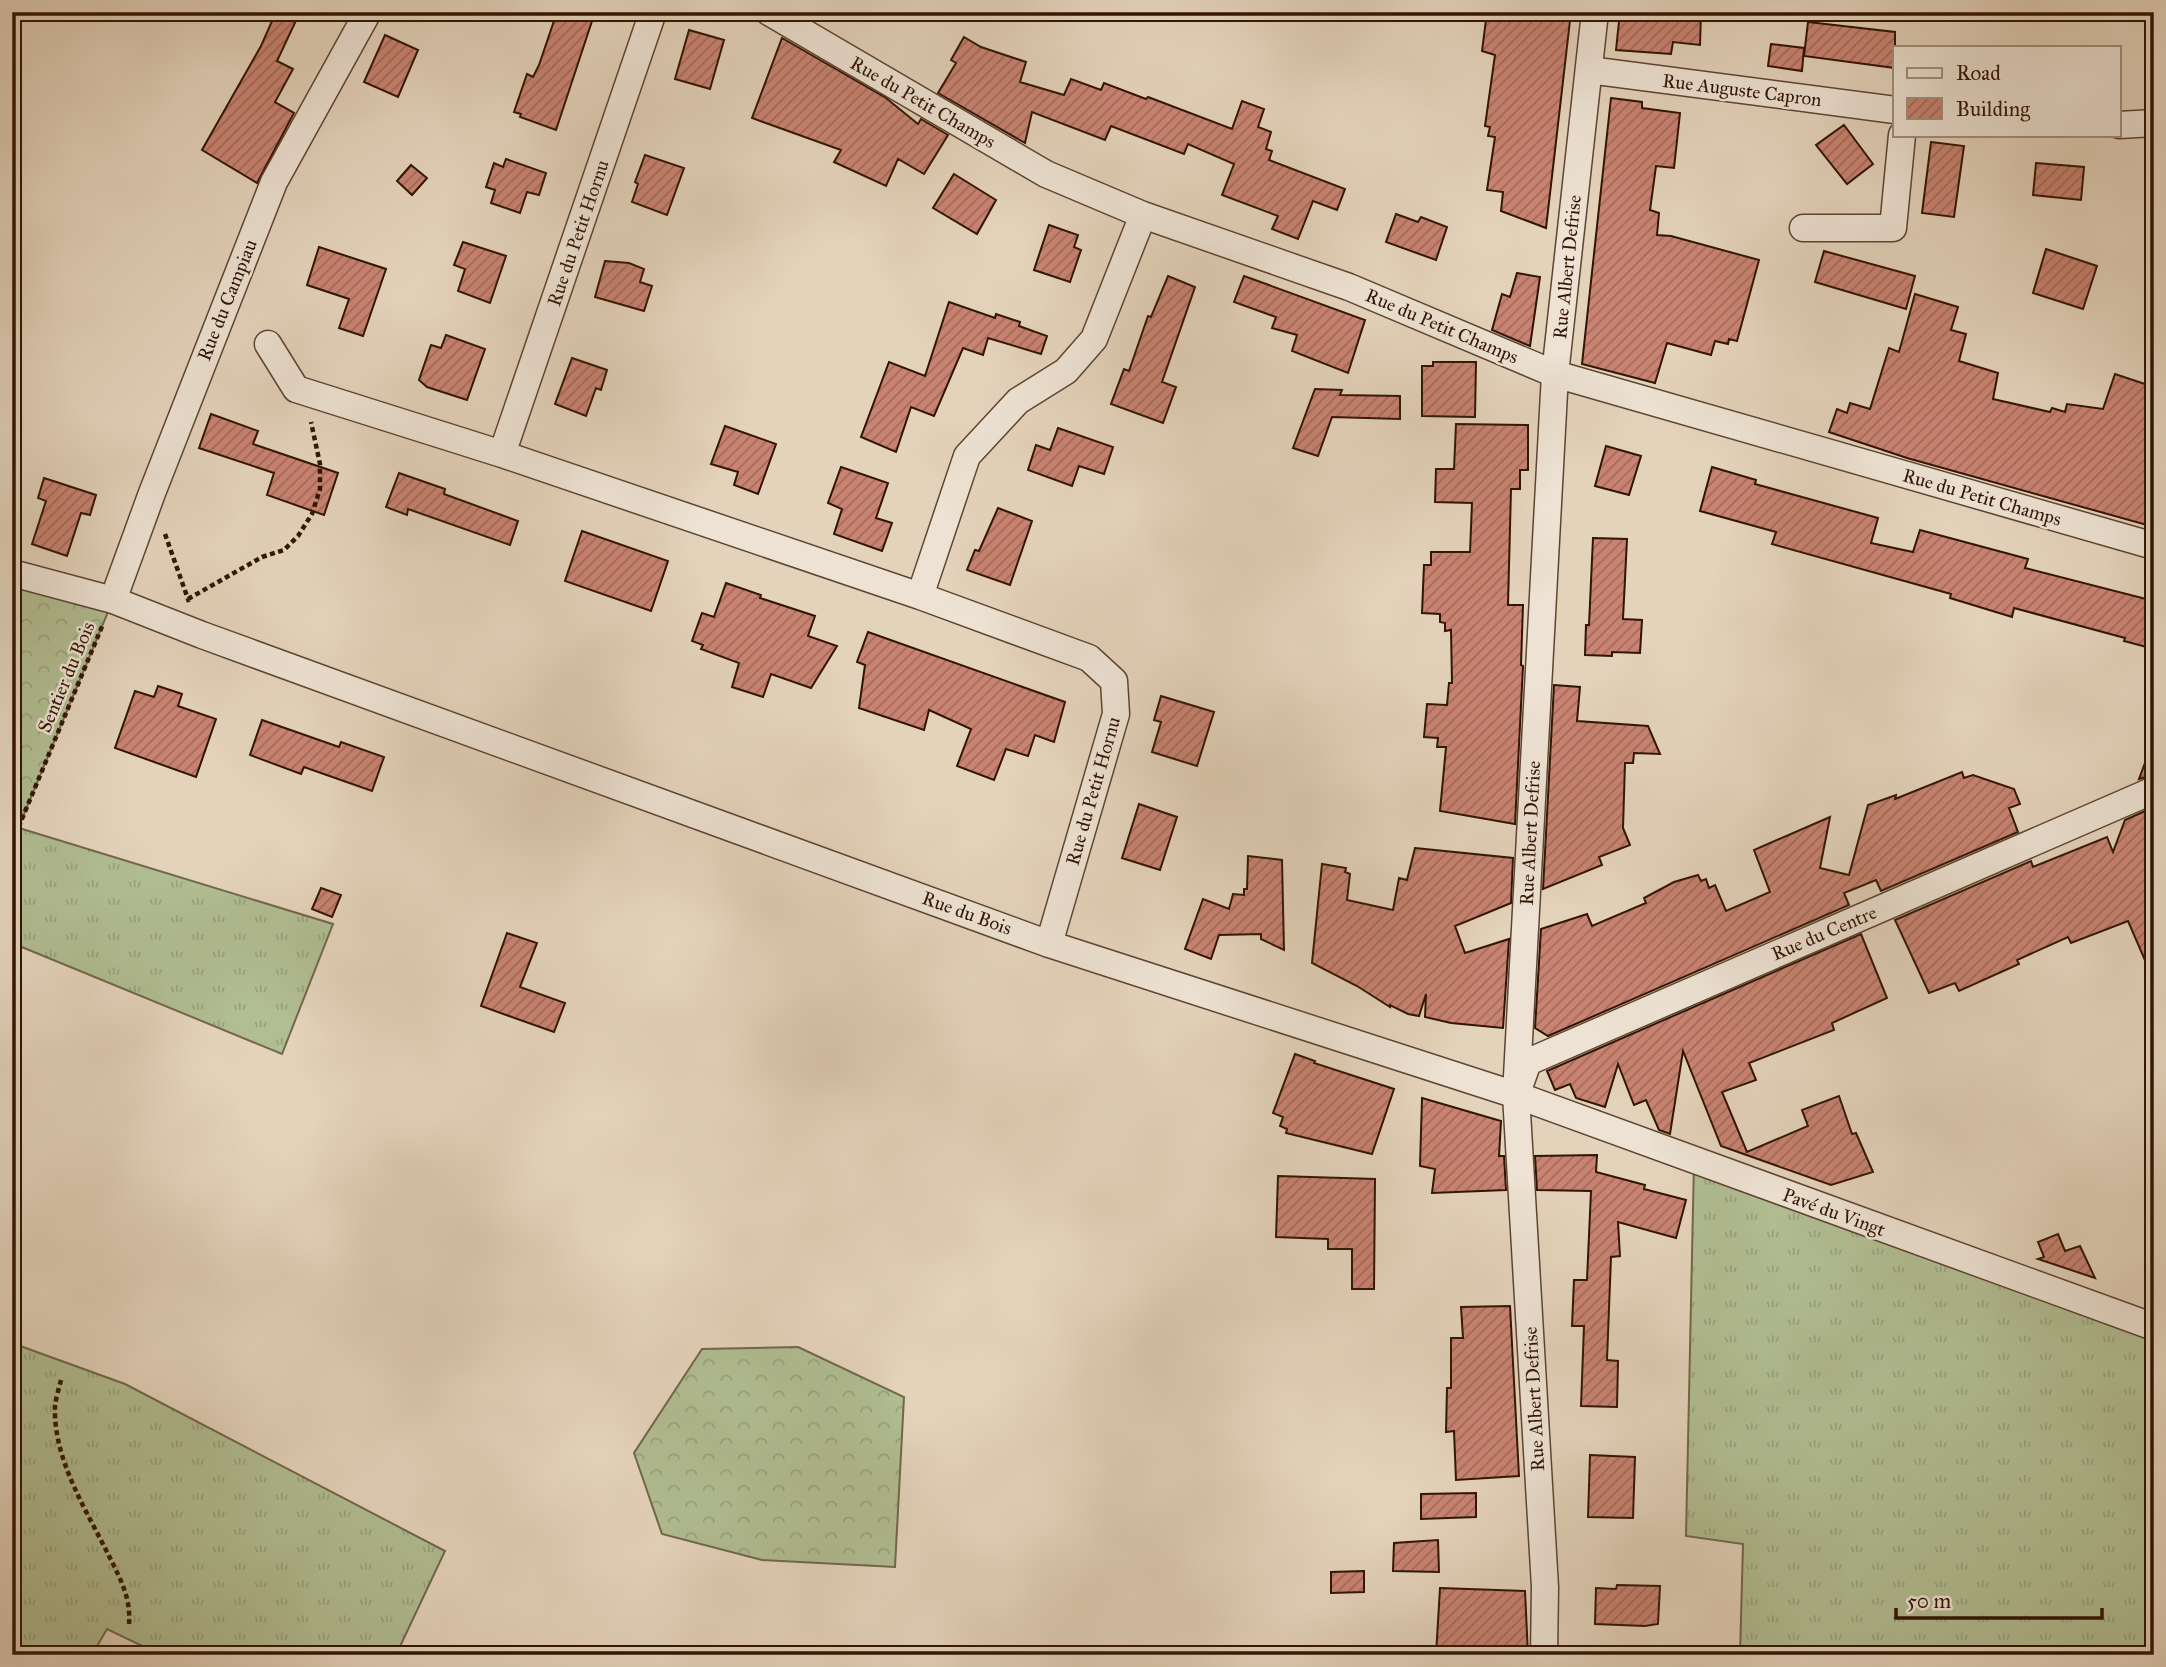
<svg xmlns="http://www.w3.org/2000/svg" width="2166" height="1667" font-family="'IM FELL Great Primer',serif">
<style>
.grass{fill:url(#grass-tufts);stroke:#71684b;stroke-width:2}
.forest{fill:url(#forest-crowns);stroke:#71684b;stroke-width:2}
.building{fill:url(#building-hatch);stroke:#311404;stroke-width:2}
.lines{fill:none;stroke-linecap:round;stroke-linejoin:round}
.minor-casing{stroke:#5e4432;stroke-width:29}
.path{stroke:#311404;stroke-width:4.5;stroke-dasharray:5 3.5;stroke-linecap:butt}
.minor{stroke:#ede2d3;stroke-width:26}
.labels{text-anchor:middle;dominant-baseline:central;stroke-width:5;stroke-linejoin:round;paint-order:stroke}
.street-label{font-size:19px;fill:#311404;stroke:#ede2d3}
</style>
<defs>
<pattern id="grass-tufts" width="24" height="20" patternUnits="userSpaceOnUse" patternTransform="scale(1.75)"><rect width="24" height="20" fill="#b1bd92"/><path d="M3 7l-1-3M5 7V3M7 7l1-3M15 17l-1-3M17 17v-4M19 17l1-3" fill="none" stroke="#99a27c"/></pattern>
<pattern id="forest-crowns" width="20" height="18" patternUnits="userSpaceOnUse" patternTransform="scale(1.75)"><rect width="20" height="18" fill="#b1bd92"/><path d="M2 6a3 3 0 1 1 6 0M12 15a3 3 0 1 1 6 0" fill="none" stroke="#99a27c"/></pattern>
<pattern id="building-hatch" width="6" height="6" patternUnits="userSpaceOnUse" patternTransform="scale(1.75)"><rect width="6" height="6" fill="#c98372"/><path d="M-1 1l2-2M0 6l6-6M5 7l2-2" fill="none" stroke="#a46a5b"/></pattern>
</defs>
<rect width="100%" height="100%" fill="#e4d3bb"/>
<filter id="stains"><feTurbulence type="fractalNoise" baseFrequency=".00286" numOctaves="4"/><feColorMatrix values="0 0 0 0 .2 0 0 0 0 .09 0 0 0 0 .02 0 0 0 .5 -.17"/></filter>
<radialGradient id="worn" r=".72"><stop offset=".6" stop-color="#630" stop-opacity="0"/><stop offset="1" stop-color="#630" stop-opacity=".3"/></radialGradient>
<!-- grass -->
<path class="grass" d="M19,828L333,924L282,1054L12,943V843Z
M1694,1162L2154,1327V1655H1740L1743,1544L1686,1536Z
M12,1343L125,1384L445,1551L396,1655H161L107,1629L92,1655H12Z"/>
<!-- forest -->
<path class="forest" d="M12,573L113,600L12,843Z
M798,1347L904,1397L895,1567L762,1560L662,1534L634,1453L702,1349Z"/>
<!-- building -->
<path class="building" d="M276,12H300L277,61L293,69L275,102L294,113L257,183L202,150L261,46Z
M557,12H595L556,130L520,117L521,114L514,112L527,74L533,77L539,65Z
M1487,12H1571L1546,228L1501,211L1503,192L1487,190L1495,137L1488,136L1490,127L1485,126L1495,55L1482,51Z
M1620,12H1701L1700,45L1673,42L1671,54L1616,50Z
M1808,22L1895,32V68L1804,56Z
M689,30L724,40L710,89L675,79Z
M385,35L418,50L398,97L364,82Z
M964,37L981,47L1026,62L1020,82L1064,95L1071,79L1101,90L1104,83L1146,99L1148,97L1232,129L1242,101L1264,109L1258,127L1271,132L1266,149L1272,151L1269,160L1345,189L1337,210L1313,201L1298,239L1272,229L1278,216L1222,195L1234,164L1188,144L1184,154L1111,126L1105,140L1032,112L1025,143L938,93L956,63L951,60Z
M782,38L886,98L918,124L921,119L948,135L924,174L898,159L886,186L834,162L841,150L752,118Z
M1771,44L1804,48L1802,71L1768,66Z
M1611,98L1642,102V108L1680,113L1674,168L1656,166L1650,210L1659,213L1657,235L1671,236L1759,260L1737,341L1729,339L1728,344L1715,341L1711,355L1667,343L1655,383L1582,364Z
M1844,125L1873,164L1847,184L1816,145Z
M1931,142L1964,146L1954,217L1922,213Z
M645,155L684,168L667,215L632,202L638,184L635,182Z
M506,159L546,173L539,195L527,192L520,213L491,203L495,190L486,187L494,163L503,167Z
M2036,163L2084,167L2081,200L2033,195Z
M411,165L427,178L412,195L397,181Z
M954,174L996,200L977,234L933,208Z
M1396,214L1418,222L1421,217L1447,227L1436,260L1386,242Z
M1049,225L1078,235L1074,247L1081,250L1070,282L1034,270Z
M463,242L506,256L490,303L458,291L465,269L454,265Z
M319,247L386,269L363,336L339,328L349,299L307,285Z
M2046,249L2097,266L2083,309L2033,293Z
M1824,251L1915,276L1906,309L1815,282Z
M605,261L629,263L644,269L640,282L652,286L644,311L595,297Z
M1517,273L1540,277L1530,346L1492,330L1502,294L1510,297Z
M1168,276L1195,287L1162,382L1176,387L1163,423L1111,404L1124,369L1129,371L1148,316L1151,317Z
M1244,276L1365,320L1348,373L1292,351L1297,335L1272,328L1276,317L1234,302Z
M1915,294L1958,307L1951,330L1966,334L1959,361L1998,373L1993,399L2050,412L2052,408L2065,412L2067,404L2103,409L2115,374L2154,387V527L1907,458L1829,432L1837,409L1847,413L1850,403L1870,409L1889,348L1899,352Z
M949,302L995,318L996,314L1020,322L1019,326L1047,336L1041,354L988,338L983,355L963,348L934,416L911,407L896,452L861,437L889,362L925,376Z
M446,335L485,349L467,400L427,387L419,380L431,345L441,348Z
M572,358L607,370L601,390L596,388L586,416L555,404Z
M1433,362H1476L1475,417L1422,416V366H1433Z
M1315,389L1342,390L1340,395L1400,396V419L1332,417L1318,456L1293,448Z
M211,414L258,431L253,444L338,473L324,515L267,495L274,473L199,448Z
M1456,424L1528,425V470H1520V489H1511L1508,605H1523L1521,665L1523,666L1515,824L1440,811L1446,747H1437L1438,738L1424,737L1427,704L1447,705L1449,683H1452L1451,630L1445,631V623L1440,622V614L1422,613L1424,565H1431V552H1470L1472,503L1435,502L1436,469H1454Z
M725,426L776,444L758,494L734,485L738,472L711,464Z
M1058,428L1113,447L1104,474L1079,466L1072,486L1028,470L1036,445L1050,450Z
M1606,446L1641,456L1629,495L1595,486Z
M841,467L888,483L876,518L892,523L882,551L834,534L842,509L828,503Z
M1712,467L1756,480L1755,484L1878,518L1871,543L1913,552L1920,530L2028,559L2025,568L2154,601V649L2124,641L2125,638L2014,608L2012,617L1950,598L1951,594L1772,544L1776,532L1700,511Z
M399,473L445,489L444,494L518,521L510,545L408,509L407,515L386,507Z
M44,478L96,495L90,515L81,513L67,556L32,544L46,501L38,498Z
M998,508L1032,521L1010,585L967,570L975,550L979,551Z
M582,531L668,561L651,611L565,581Z
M1593,538L1627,539L1623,619L1642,620L1640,653L1612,652V656L1585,655L1586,625H1589Z
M726,583L761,595L760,598L815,616L808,636L837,646L811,688L771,674L763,697L732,687L739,663L701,649L703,645L692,641L702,613L714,617Z
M868,632L1065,702L1054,742L1035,735L1028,756L1006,749L994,780L957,766L971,729L929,710L924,730L859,708L865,665L857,662Z
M1554,685L1580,687L1577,721L1648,726L1660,754L1634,753L1633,763H1625L1623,828L1630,845L1599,857L1602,865L1543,889Z
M158,686L182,694L178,706L216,719L196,777L115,748L135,691L154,697Z
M1161,696L1214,712L1197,766L1152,752L1161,722L1154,720Z
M262,720L339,747L341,742L384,757L372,791L304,767L301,774L250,755Z
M2151,747L2154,748V775L2139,779Z
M1962,772L1964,778L1973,775L2014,789L2020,804L2009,808L2018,832L1881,891L1876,880L1844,893L1849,905L1548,1036L1535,1028L1541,929L1587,914L1592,926L1646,903L1644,898L1674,882L1698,875L1701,881L1706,879L1709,888L1715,885L1726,911L1770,892L1754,850L1830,817L1820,868L1849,875L1868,805L1896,795L1895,799Z
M1139,804L1177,817L1160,870L1122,858Z
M2154,807V981L2128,921L2071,943L2068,937L2017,960L2019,964L1959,991L1955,983L1929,993L1895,920L2031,861L2033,867L2107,837L2113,852L2125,820Z
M1415,848L1513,858L1511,903L1455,926L1465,953L1509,939L1503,1028L1451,1023L1425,1017L1426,994L1419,1016L1408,1014L1390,1005V1007L1357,986L1312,963L1322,864L1346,868L1345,872L1350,874L1347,900L1393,910L1399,878L1407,880Z
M1248,856L1282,860L1284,950L1261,939V934L1219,935L1211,959L1185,949L1203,899L1229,909L1233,894L1244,895V889H1247Z
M321,888L341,895L332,917L312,909Z
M507,933L537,943L520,987L565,1003L554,1032L481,1006Z
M1861,934L1887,998L1832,1023L1834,1030L1749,1063L1756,1080L1722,1092L1747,1152L1808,1126L1802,1110L1839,1096L1852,1134L1856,1133L1873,1172L1831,1185L1721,1146L1683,1051L1670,1134L1659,1130L1646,1100L1634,1105L1618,1064L1605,1107L1576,1098L1570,1084L1555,1090L1547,1071Z
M1295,1054L1315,1061L1314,1063L1394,1089L1372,1154L1286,1133L1287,1129L1280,1126L1283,1117L1273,1113Z
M1422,1098L1501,1121L1499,1156H1504L1506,1190L1432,1193L1435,1169L1420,1166Z
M1597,1155L1596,1172L1645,1185L1644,1189L1686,1200L1676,1238L1618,1222L1620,1256L1611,1257L1607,1360L1618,1361L1617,1407L1581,1406L1584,1326H1572L1574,1280H1587L1591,1191L1537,1190L1535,1156Z
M1278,1176L1375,1179L1374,1289H1352V1249H1328V1239L1276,1237Z
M2058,1234L2065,1251L2080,1246L2095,1278L2038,1259L2044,1257L2038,1242Z
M1510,1306L1519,1476L1456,1480L1454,1431L1446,1432L1447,1388H1451V1338H1463L1461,1307Z
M1590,1455L1635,1457L1633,1518L1588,1517Z
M1476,1493V1517L1421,1519V1494Z
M1438,1540L1439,1572L1393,1571L1394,1543Z
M1364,1571V1592L1331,1593V1572Z
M1617,1585L1660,1586L1658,1624L1645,1626L1595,1624L1596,1588L1616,1589Z
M1440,1588L1525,1591L1528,1655H1436Z"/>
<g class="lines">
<!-- minor casing -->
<g class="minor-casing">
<path id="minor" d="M653,12L502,454L920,596L1089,658L1114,681L1116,714L1049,944
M769,12L1046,174L1143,215L1349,287L1555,374L2154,546
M1589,70L1895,110
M2119,125L2154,123
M1803,228H1893L1902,135
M268,344L296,389L502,454
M12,573L113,600L202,635L1049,944L1516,1095L2154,1327
M920,596L967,456L1018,401L1066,371L1094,339L1143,215
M113,600L152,493L274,182L368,12
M1519,1087L1528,1062L2154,790
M1544,1655L1545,1587L1516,1095L1555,374L1595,12"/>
</g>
<!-- path -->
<path class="path" d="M165,534L189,602
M188,599L262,557L284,550L298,536L312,514L320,489V464L311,422
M12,843L103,624
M61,1380C59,1388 56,1398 55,1406C53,1460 87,1511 110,1558C121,1580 131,1599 129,1624"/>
<!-- minor -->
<use href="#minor" class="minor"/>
</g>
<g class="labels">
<!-- street labels -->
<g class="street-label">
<text transform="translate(1742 90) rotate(7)">Rue Auguste Capron</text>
<text transform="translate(923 102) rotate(30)">Rue du Petit Champs</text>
<text transform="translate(578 233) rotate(-71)">Rue du Petit Hornu</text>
<text transform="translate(1567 267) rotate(-84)">Rue Albert Defrise</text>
<text transform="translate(227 300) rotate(-68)">Rue du Campiau</text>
<text transform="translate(1442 326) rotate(23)">Rue du Petit Champs</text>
<text transform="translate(1982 497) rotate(16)">Rue du Petit Champs</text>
<text transform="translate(66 677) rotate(-67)">Sentier du Bois</text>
<text transform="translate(1093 791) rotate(-74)">Rue du Petit Hornu</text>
<text transform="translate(1530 833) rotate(-87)">Rue Albert Defrise</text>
<text transform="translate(967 913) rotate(20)">Rue du Bois</text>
<text transform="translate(1824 933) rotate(-23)">Rue du Centre</text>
<text transform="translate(1834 1212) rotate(20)">Pavé du Vingt</text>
<text transform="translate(1534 1399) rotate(-93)">Rue Albert Defrise</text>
</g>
</g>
<!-- margin -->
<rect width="2166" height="1667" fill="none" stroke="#e4d3bb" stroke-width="42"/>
<rect x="14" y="14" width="2138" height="1639" fill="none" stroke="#311404" stroke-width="3.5"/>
<rect x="21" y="21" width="2124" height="1625" fill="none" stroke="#311404" stroke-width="2"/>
<!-- legend -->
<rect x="1893" y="46" width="228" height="91" fill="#ede2d3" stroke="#a29080" stroke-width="2"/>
<rect x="1907" y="68" width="35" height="10" fill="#ede2d3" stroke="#a29080" stroke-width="2"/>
<text x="1956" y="80" font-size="21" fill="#311404">Road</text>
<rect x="1907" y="98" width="35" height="21" fill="url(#building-hatch)" stroke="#a29080" stroke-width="2"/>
<text x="1956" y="116" font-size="21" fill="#311404">Building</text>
<!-- scale -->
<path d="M1896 1608v10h206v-10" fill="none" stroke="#311404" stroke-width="3.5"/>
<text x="1907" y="1608" font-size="21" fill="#311404" stroke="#ede2d3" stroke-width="5" paint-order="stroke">50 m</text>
<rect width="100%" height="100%" filter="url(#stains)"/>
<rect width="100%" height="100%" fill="url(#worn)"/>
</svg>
